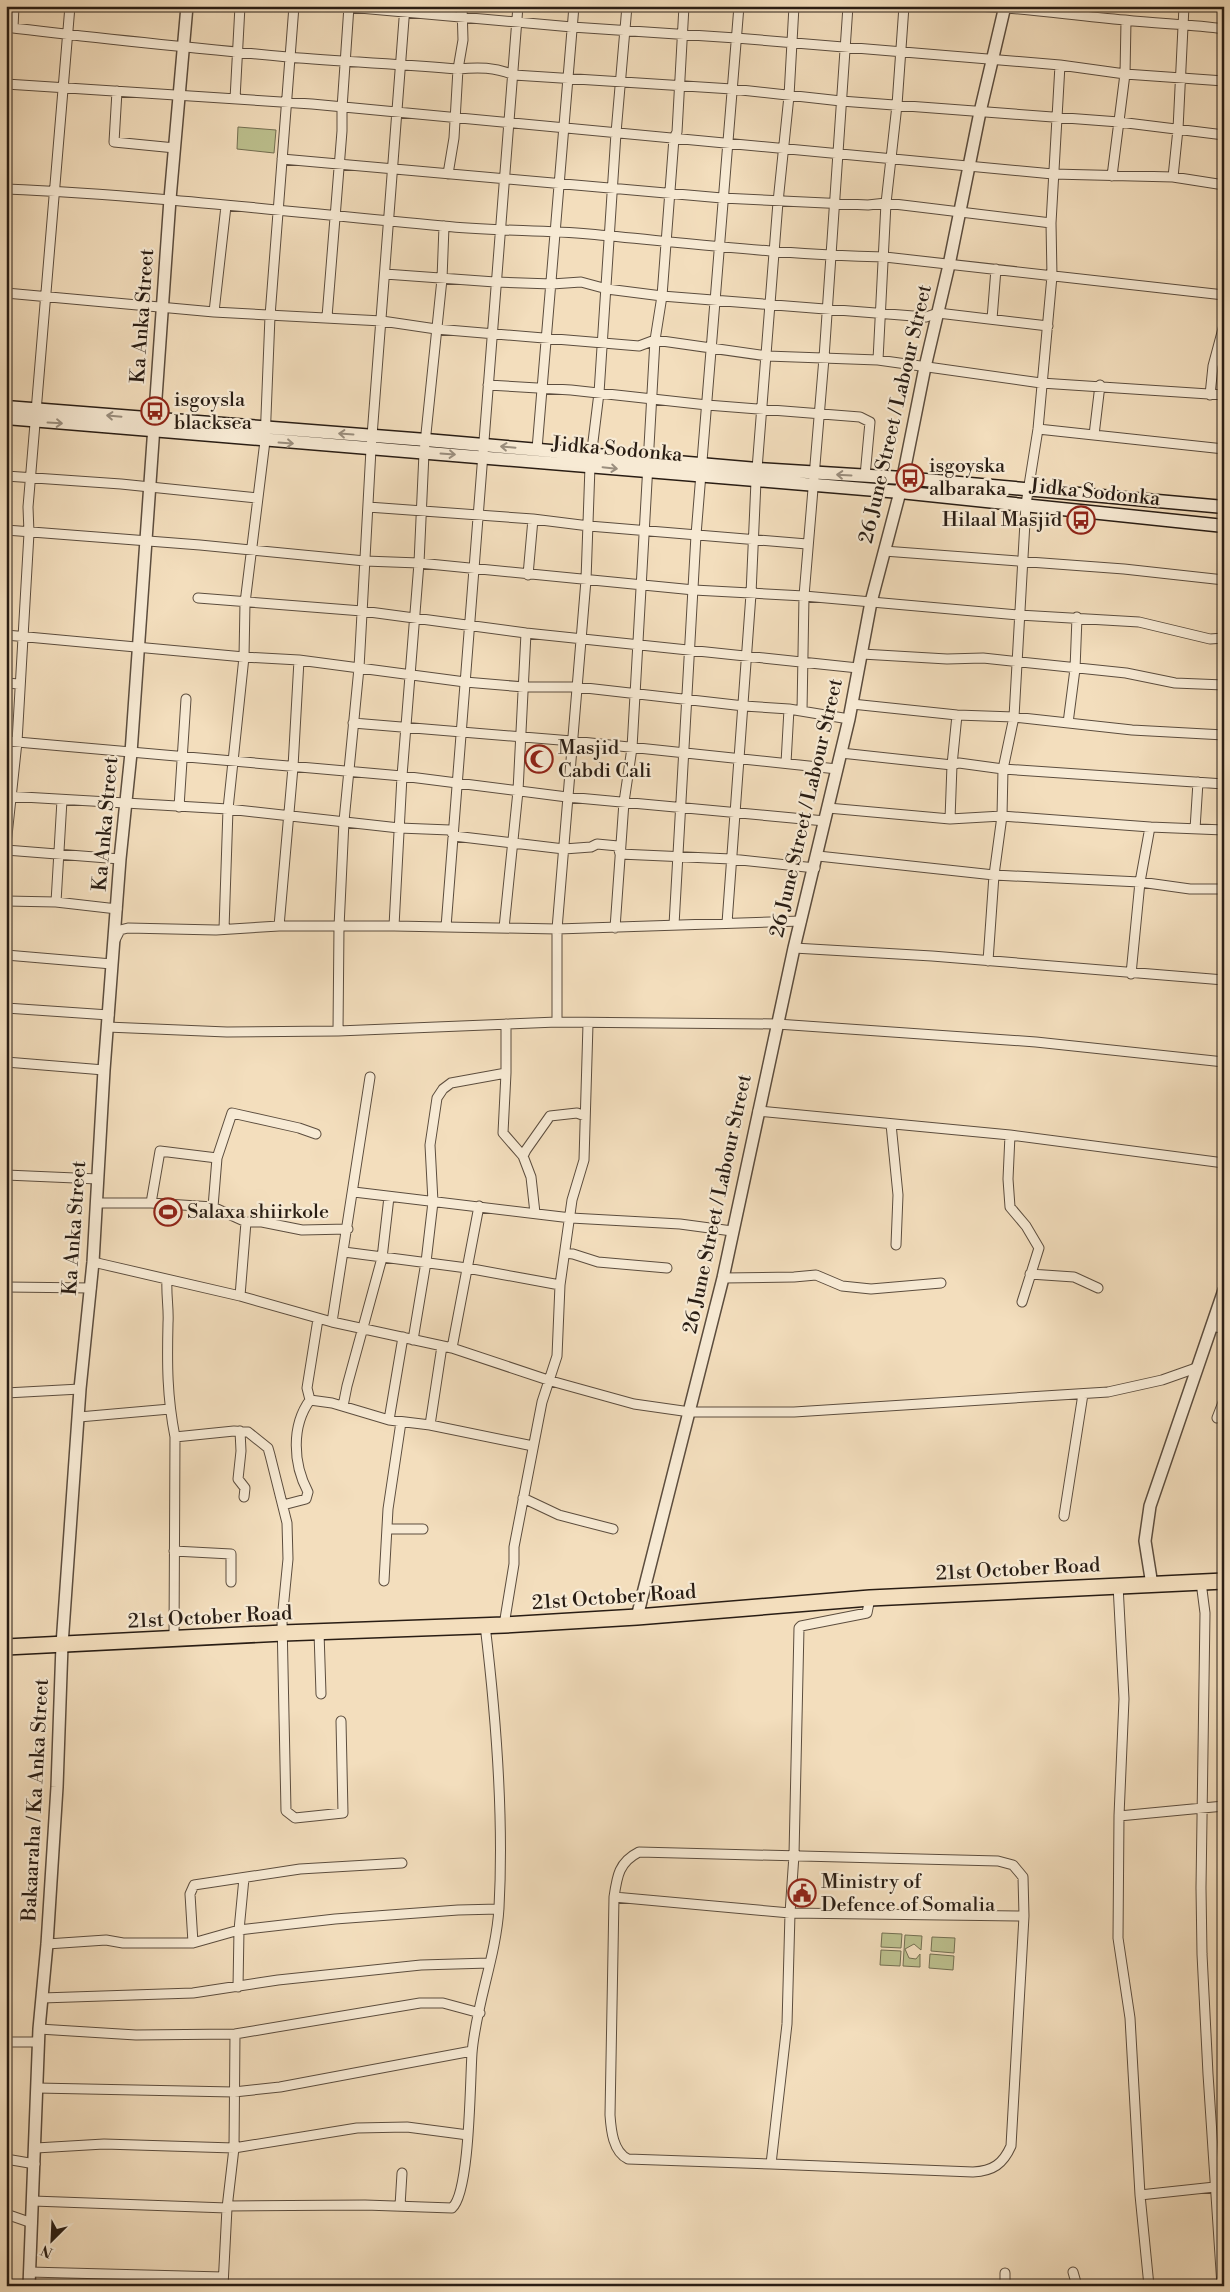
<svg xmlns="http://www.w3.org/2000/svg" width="1230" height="2292" font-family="'Libre Bodoni',serif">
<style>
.green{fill:#bdc18f;stroke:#736f52}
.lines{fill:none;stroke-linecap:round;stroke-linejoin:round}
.minor-casing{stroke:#5c4d3e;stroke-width:11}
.tertiary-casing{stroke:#5c4d3e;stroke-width:14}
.secondary-casing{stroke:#291d14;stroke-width:15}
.primary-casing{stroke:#291d14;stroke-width:18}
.minor{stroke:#f7ead4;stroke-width:9}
.tertiary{stroke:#f7ead4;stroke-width:11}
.secondary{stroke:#f7ead4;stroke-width:12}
.primary{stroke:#f3debd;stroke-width:15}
.oneway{stroke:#9a8e7e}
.labels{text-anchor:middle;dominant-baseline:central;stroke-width:4.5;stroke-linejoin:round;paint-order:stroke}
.street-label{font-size:20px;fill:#291d14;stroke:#f7ead4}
.poi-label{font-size:20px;fill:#291d14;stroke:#f7ead4;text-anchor:start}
</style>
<rect width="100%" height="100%" fill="#f3debd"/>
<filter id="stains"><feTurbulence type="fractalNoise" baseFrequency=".004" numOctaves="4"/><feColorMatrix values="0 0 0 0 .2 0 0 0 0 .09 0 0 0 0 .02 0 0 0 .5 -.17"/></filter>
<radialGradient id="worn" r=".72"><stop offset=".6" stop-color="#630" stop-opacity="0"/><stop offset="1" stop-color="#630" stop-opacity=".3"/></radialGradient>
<!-- green -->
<path class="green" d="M238,127L276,130L274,153L237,149Z
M882,1933L902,1934L901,1948L881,1947Z
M905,1935L922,1936L921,1950L914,1944L905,1949L909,1958L916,1959L920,1954V1967L903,1966Z
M932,1937L955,1938L954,1953L931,1951Z
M881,1950L901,1951L900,1966L880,1965Z
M930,1954L954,1956L953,1970L929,1968Z"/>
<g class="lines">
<!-- minor casing -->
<g class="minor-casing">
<path id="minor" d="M337,6L572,27L736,38L1060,65L1125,74L1224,81
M976,6C1026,8 1075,16 1125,20C1158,24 1191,24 1224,29
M6,27C100,39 194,48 288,57C345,62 402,64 458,69C478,67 495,67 514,75L732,89L841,101L1119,122L1224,135
M13,28L14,6
M6,84L312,104L1053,174L1173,177L1224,185
M117,91L114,142L175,148
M235,99L240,6
M282,159L722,198L868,205L886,203L1051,223
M448,174L454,138L458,69L463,40L462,6
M1112,176L1125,74L1126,21
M1173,177L1178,129L1184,6
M6,189C152,195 298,213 443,226C492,231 540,230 589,234C687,243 786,255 885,257L1224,295
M385,274L495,282L552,284L581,282L607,289L662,296L926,317L938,313L1048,326
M6,293L214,312L382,321L436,329L639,346L655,340L767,356L878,360L1041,383L1224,395
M214,312L226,206
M327,317L342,131V108L349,6
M992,319L996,269
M878,360L886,203L897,105L904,6
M488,385L571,390L707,405L860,417L870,422L865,476
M1210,395L1213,366L1224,325
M1038,429L1224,449
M1094,435L1100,385
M537,449L574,6
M757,469L778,202L789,96L794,6
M6,476L121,484L257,498
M368,507L533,519L589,526L807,544
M6,530L200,545L365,561L419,563L694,590L804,596L1019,615L1139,622L1210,639L1224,638
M884,551L1124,569L1224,580
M528,575L533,519
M198,598L362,611L526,633L858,668
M6,635L244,657L299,660L465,682L524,687H577L744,706L789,709L849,719
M862,654L947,659L983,658L1126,673L1175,683L1224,685
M6,683L19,684
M852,704L957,715L1014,717L1132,730L1224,735
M802,711L804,596L824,358L848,6
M353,723L572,741L837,769
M1068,723L1075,669L1077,617
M6,741L402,776L567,797L825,821
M841,753L952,765L959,763L1003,769L1224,784
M786,763L789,709
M6,796L228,809L399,828L450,830L454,836L564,849L591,847L597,844L618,846L620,854L731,859L815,868
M179,807L186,699
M828,808L950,819L1002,816L1150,827L1224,830
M950,819L952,765L957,715
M1195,829L1198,782
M6,845L17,742L29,533L28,507L70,6
M6,850L120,859
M818,856L994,875L1140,882L1190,889H1224
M6,901L56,902L117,909
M56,902L62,800
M727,923L751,594L756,481
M674,925L696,535L739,6
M279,926L293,767L299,660
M394,926L402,776L419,563L424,453L442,279L444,226
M446,927L518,6
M504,928L518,791L526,633
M615,928L624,802L632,748L655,340L662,296L674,138L677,132L684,6
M224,929L228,809L244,657L245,603L265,441L270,316L294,6
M115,940L120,930L128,928L216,930L279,926H394L557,929L801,921
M794,948L932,956L1224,980
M6,955L112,964
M988,961L994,875L1002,816L1003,769L1014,717L1026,504L1038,429L1052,276L1051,223L1060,65
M1131,974L1140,882L1150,827
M6,1008L109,1015
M557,1022V929L586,580L590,466L599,393L616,133L627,6
M506,1024V1073L503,1133L523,1156
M107,1027L227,1032L338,1031L557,1022L777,1024L1036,1042L1224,1062
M338,1031L339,927L344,821L359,668L371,449L405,6
M6,1062L104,1070
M758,1111L1010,1135L1224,1163
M891,1124L898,1195L896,1245
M1010,1135L1008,1179L1010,1207L1026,1226L1039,1248L1022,1302
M6,1175L98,1179
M354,1192L571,1218L680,1224L732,1231
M97,1203H151L213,1207L246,1222H262L302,1230L348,1229
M151,1203L160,1151L217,1158
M213,1207L217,1158L232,1113L299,1128L316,1134
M535,1213L531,1177L523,1156L526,1150L550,1116L577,1113L585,1116
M344,1252L467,1268L560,1285
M565,1253L573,1254L598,1262L667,1268
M93,1262L240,1296L332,1322L452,1348L551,1381L634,1404L690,1412H794L1108,1392L1162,1380L1196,1368
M1030,1274L1074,1277L1098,1288
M723,1278L794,1277L816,1275L842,1286L871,1289L941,1283
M167,1280C166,1295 169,1309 168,1323C167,1364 167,1396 175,1437L174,1640
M6,1287L91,1288
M240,1296L246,1222
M332,1322L370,1077
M1212,1326L1224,1329
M413,1340L426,1262L433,1202L430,1145L437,1098L443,1089L451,1083L506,1073
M452,1348L479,1206
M6,1393L80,1389
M310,1400L332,1403L389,1420L430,1425L533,1446
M343,1406L347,1386L382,1258L389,1197
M79,1417L170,1409
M1217,1418L1224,1400
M389,1420L403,1337
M430,1425L442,1346
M240,1431L241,1451L238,1479L245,1488L244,1497
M175,1437L234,1431L248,1432L268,1448L270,1455L287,1523L288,1559L282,1620L286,1811L295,1818L343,1813L341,1721
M523,1498L559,1515L613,1529
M283,1505L306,1499L308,1492C293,1464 291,1426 310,1400L307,1388L318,1319
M1064,1516L1083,1394
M387,1529H423
M174,1551L231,1554V1582
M384,1581L388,1509L401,1422
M1201,1582L1205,1613L1201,1888L1202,1954L1208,2074L1222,2286
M1118,1585L1124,1699L1119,1816L1118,1938L1130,2018L1140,2195L1149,2286
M870,1598L867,1613L801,1626L799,1628L794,1855L790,1913L1024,1916
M504,1625L514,1564V1547L542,1402L557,1356L560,1285L572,1200L584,1160L588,1024
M319,1632L321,1694
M1119,1816L1224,1806
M614,1897L790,1913L787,2024L771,2164L973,2172C993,2171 1003,2164 1011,2146L1024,1916L1023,1877L1013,1865L998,1861L639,1852C619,1862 617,1876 614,1897L610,2115C611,2130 613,2152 628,2159L771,2164
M193,1943L190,1894L194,1885L300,1869L402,1863
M47,1944L106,1940L123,1943H193L239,1930L335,1919L458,1910L499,1909
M238,1987L239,1930L244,1878
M42,1998L193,1993L278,1980L421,1965L489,1963
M39,2029L136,2035L235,2034L420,2003H443L480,2013
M6,2042H39
M37,2088L234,2092L280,2087L472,2051
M36,2148L104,2144L234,2148L357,2128L407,2127L468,2135
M6,2159L35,2164
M1140,2195L1224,2186
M33,2201L227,2208
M227,2206L365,2205L452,2208C470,2193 470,2081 472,2053C476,2004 496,1957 499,1908C504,1816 496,1716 485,1625
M400,2206L402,2173
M6,2214L32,2223
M29,2272L223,2277
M1073,2272L1077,2286
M1005,2273V2286
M223,2286L227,2208L234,2148L235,2034"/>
</g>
<!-- tertiary casing -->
<g class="tertiary-casing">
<path id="tertiary" d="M1152,1585L1145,1541L1150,1506L1224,1290
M637,1617L723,1278L794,948L849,719L871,602L900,492L925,367L949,265L980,112L1005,6
M29,2286L39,2029L47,1944L57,1787L62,1645L80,1389L93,1262L104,1070L120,859L131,753L170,199L187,6"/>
</g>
<!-- secondary casing -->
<g class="secondary-casing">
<path id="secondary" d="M6,407L426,440L757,469L903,478L1224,507
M6,418L900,492L1224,526"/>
</g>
<!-- primary casing -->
<g class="primary-casing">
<path id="primary" d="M6,1647L283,1633L504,1625L637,1617L870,1598L1224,1581"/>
</g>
<!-- minor -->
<use href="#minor" class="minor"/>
<!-- tertiary -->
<use href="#tertiary" class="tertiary"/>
<!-- secondary -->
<use href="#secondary" class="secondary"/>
<!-- primary -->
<use href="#primary" class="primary"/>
</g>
<!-- one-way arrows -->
<defs><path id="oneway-shaft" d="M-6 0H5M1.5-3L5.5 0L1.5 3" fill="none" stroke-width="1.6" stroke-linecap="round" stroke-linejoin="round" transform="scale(1.25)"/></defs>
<g class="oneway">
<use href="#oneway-shaft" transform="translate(114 416) rotate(-175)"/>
<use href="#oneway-shaft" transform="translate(55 423) rotate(3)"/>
<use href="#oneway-shaft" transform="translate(346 434) rotate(-176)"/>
<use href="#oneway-shaft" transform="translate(286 443) rotate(4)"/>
<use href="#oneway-shaft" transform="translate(508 447) rotate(-175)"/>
<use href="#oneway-shaft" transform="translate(448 454) rotate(4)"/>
<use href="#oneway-shaft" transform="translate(610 468) rotate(6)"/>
<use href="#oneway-shaft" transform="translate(844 475) rotate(-177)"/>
</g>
<!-- icons -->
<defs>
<g id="bus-ring" transform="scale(1.4375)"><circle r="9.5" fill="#f7ead4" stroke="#8f2418" stroke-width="1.5"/><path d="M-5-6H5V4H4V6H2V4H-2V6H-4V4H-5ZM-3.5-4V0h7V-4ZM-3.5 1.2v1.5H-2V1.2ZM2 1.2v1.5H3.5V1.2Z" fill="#8f2418"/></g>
<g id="mosque-ring" transform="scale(1.4375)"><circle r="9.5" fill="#f7ead4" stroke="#8f2418" stroke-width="1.5"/><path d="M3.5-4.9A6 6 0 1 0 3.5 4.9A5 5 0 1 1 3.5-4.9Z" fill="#8f2418"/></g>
<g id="stadium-ring" transform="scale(1.4375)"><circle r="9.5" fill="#f7ead4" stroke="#8f2418" stroke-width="1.5"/><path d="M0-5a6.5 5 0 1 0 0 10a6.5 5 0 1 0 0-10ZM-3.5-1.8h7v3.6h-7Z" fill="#8f2418"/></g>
<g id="civic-ring" transform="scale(1.4375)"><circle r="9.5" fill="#f7ead4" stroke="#8f2418" stroke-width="1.5"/><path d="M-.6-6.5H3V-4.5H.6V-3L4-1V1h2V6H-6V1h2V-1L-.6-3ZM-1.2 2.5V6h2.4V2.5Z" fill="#8f2418"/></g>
</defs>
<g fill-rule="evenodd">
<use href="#bus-ring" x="155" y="411"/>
<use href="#bus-ring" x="910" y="478"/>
<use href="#bus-ring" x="1081" y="520"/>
<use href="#mosque-ring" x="539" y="759"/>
<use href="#stadium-ring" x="168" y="1212"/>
<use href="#civic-ring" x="802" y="1893"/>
</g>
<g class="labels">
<!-- street labels -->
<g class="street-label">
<text transform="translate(143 316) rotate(-86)">Ka Anka Street</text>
<text transform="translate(896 414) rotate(-77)">26 June Street / Labour Street</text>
<text transform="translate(617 450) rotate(5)">Jidka Sodonka</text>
<text transform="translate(1095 493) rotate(6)">Jidka Sodonka</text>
<text transform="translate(807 808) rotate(-77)">26 June Street / Labour Street</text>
<text transform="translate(106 824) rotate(-85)">Ka Anka Street</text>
<text transform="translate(718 1204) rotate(-78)">26 June Street / Labour Street</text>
<text transform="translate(75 1228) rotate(-86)">Ka Anka Street</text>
<text transform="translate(1018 1570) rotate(-3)">21st October Road</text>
<text transform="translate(614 1598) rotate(-4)">21st October Road</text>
<text transform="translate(210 1618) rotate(-3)">21st October Road</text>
<text transform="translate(36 1800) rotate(-87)">Bakaaraha / Ka Anka Street</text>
</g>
<!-- poi labels -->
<g class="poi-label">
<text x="174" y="400">isgoysla<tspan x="174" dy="23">blacksea</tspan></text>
<text x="929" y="466">isgoyska<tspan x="929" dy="23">albaraka</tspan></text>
<text x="1062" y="520" text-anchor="end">Hilaal Masjid</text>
<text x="558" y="748">Masjid<tspan x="558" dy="23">Cabdi Cali</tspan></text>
<text x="187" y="1212">Salaxa shiirkole</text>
<text x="821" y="1882">Ministry of<tspan x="821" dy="23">Defence of Somalia</tspan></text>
</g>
</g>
<!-- margin -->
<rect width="1230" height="2292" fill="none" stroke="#f3debd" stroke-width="25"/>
<rect x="8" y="8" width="1215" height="2277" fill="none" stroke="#291d14" stroke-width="2.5"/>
<rect x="12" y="12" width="1205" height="2267" fill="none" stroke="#291d14"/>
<!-- north arrow -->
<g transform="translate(52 2240) rotate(204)" stroke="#f7ead4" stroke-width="4" paint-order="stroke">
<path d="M0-4L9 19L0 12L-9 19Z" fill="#291d14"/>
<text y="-8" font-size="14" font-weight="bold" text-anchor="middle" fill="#291d14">N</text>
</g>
<rect width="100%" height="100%" filter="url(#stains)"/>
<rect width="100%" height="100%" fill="url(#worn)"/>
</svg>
